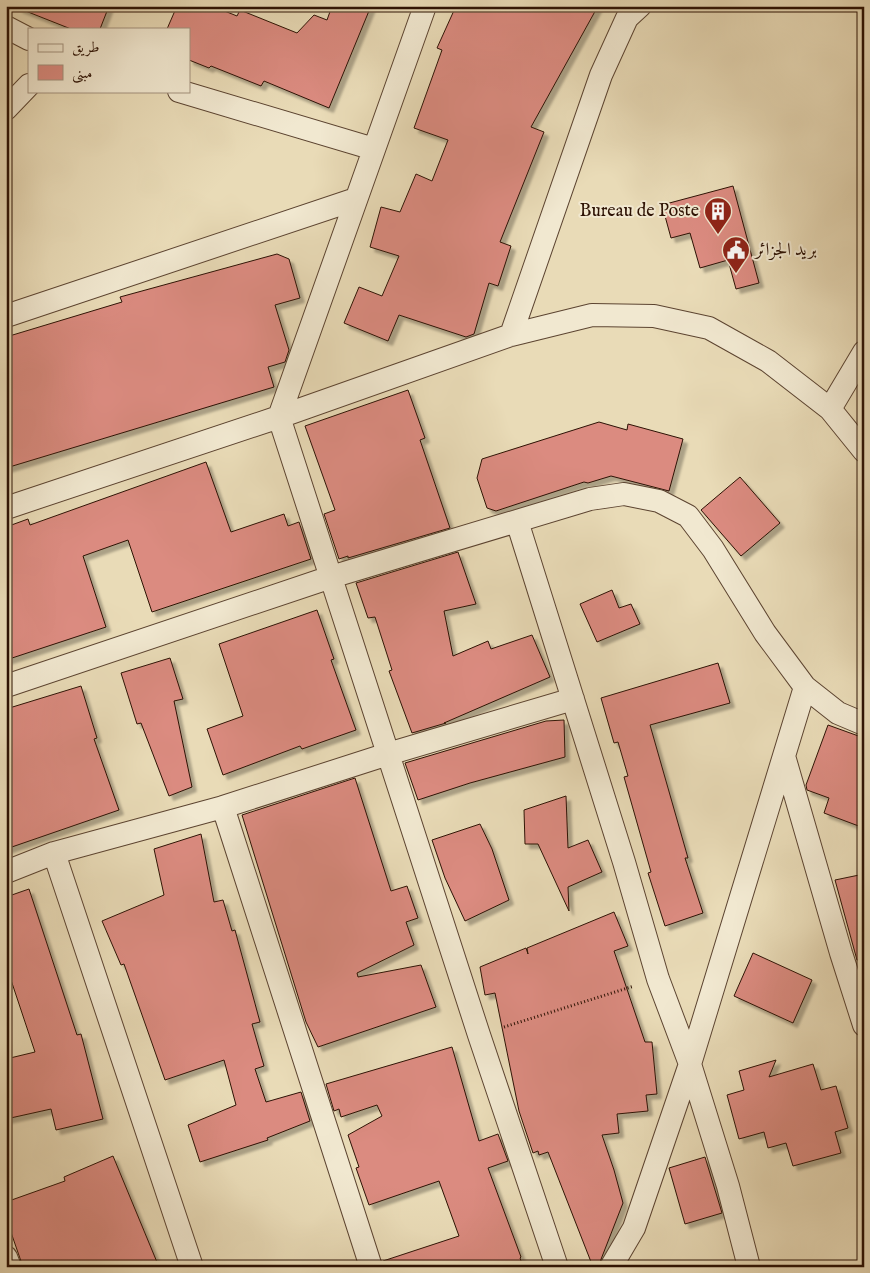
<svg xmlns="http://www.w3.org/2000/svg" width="870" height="1273" font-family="'IM FELL English',Amiri,serif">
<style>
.building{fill:#db8b80;stroke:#2d1204;filter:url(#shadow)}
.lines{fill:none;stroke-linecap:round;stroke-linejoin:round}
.minor-casing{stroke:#5c4431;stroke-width:24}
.path{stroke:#2d1204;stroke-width:3;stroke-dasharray:1 2.5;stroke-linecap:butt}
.minor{stroke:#f1e8d0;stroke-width:22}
.labels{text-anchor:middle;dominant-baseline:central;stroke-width:4;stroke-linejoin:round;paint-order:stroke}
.poi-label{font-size:18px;fill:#2d1204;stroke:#f1e8d0;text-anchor:end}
</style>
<defs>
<filter id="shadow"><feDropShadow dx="4.5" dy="4.5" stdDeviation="1" flood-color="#0004"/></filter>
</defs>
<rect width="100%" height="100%" fill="#e9dbb7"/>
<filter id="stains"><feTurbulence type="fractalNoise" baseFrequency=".004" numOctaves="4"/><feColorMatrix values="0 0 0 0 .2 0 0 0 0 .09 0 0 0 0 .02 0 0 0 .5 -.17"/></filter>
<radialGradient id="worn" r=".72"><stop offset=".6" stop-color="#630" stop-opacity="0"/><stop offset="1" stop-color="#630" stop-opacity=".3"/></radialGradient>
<!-- building -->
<path class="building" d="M18,6H109L100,29H71L18,8Z
M177,6H212L237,16L240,10L297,33L314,15L327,20L332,6H371L329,108L264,81L261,86L211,66L209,68L189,60V29H167Z
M456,6H598L531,127L544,132L500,242L511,246L498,286L489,283L474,334L466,337L399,315L388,341L344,323L359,287L382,296L399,256L370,247L381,207L400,212L416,174L432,181L448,140L414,128L442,50L437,48Z
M733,186L759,283L736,289L728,260L700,268L690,233L671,238L662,205Z
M277,254L289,259L300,298L275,305L289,350L285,362L268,367L274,387L6,468V337L122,302L120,297Z
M408,390L425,438L420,440L450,528L348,558V556L339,559L324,514L335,510L305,426Z
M599,422L627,430L628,424L683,439L669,491L611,476L588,483L584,482L496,511L487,508L477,478L482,459Z
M206,462L231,532L284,514L288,526L299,522L311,559L152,612L128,540L83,556L106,627L6,660V527L28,519L30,525Z
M740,477L780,523L741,556L701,510Z
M458,552L476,604L444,611L453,656L488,641L491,649L532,635L550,677L444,723H446L412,733L389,671L392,670L375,617L368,618L356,583Z
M612,590L619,608L631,604L640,624L597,642L580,604Z
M317,610L334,659L331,660L356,730L302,749L300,746L223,775L207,729L243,716L219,644Z
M170,658L183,699L174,701L192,787L169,796L141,723L137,724L121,673Z
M718,663L730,703L650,725L688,858H685L703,913L665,926L648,873L651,872L624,777L628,776L618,742L614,743L601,698Z
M81,686L97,738L94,739L119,810L6,849V709Z
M564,720L565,757L470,783L418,800L405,763L546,721Z
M828,725L864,738V828L824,813L829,798L807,790L806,785Z
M355,778L391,891L407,886L418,918L406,922L414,945L357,973L358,977L421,965L436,1007L318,1047L306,1022L242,815Z
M566,796L568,848L588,840L602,872L568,887L569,911L538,844H525L524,810Z
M480,824L492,849L509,900L465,921L445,878L432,840Z
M201,834L214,902L223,900L232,931L235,930L260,1022L252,1024L264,1066L255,1069L266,1102L301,1092L310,1121L267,1138L268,1140L200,1162L188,1125L236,1105L224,1060L165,1080L124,964L121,965L102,921L164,895L154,849Z
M864,874V959L857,960L835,880Z
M29,889L77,1035L81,1034L103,1119L56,1130L51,1109L6,1119V1059L35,1052L6,965V897Z
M614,912L628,946L614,951L645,1042H652L657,1094L646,1095L648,1111L617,1114L619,1133L602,1135L614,1170L623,1203L598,1267H593L548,1152L539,1155L538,1151L533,1153L519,1111L495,993L485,995L480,967L526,948L528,954L527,948Z
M753,953L812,980L793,1023L734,996Z
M452,1047L479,1141L498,1134L508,1161L488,1168L521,1257L520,1258L523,1267H384L383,1261L459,1236L439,1181L369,1205L356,1168L359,1167L348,1135L382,1116L377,1105L341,1117L339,1109L334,1111L326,1084Z
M776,1060L769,1077L813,1064L821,1090L836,1086L848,1128L835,1132L841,1153L793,1166L786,1143L768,1148L764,1132L739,1139L727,1095L744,1090L739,1071Z
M113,1156L159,1267H23L6,1218V1202L65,1181L64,1177Z
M705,1157L722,1213L685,1224L669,1168Z"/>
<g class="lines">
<!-- minor casing -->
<g class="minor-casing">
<path id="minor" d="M425,6L279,417L479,1035L557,1267
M6,27L29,39
M179,91L374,149
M6,109L29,85
M6,316L356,199
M511,335L601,75L627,18L640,6
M830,409L864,352
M6,508L279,417L511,335L592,315L654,316L709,328L768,361L830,409L864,451
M517,521L624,862L658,979L690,1064L728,1186L749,1267
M6,686L331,577L590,499L624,494L659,501L688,516L713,549L765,633L805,687L838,713L864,724
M784,756L841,953L864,1025
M223,807L371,1267
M54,853L192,1267
M6,872L54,853L223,807L388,754L573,699
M6,1257L10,1267
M611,1267L634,1228L690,1064L805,687"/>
</g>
<!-- path -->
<path class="path" d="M504,1027L634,986"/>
<!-- minor -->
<use href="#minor" class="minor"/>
</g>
<!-- icons -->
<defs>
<g id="building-pin" transform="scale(1.4375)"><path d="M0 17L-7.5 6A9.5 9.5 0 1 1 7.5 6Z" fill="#8f2418" stroke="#f1e8d0"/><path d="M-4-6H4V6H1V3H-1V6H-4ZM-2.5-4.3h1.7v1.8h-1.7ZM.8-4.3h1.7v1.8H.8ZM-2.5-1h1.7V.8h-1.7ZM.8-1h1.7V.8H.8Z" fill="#fff"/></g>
<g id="civic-pin" transform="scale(1.4375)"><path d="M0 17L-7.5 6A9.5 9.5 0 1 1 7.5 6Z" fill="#8f2418" stroke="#f1e8d0"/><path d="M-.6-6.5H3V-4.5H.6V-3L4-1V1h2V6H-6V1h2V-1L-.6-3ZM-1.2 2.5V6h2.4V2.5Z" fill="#fff"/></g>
</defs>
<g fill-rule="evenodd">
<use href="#building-pin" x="718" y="211"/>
<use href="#civic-pin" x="736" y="250"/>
</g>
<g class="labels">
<!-- poi labels -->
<g class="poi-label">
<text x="699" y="211">Bureau de Poste</text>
<text x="755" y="250" text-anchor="start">بريد الجزائر</text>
</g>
</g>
<!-- margin -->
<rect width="870" height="1273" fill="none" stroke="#e9dbb7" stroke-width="25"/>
<rect x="8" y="8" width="855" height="1258" fill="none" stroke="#2d1204" stroke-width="2.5"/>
<rect x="12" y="12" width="845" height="1248" fill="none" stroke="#2d1204"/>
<!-- legend -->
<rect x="28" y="28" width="162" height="65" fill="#f1e8d0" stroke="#a3927e"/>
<rect x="38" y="44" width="25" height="8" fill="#f1e8d0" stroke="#a3927e"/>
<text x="72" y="52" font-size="15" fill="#2d1204">طريق</text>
<rect x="38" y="65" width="25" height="15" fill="#db8b80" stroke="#a3927e"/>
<text x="72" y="78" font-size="15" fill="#2d1204">مبنى</text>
<rect width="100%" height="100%" filter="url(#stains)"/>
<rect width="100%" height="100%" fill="url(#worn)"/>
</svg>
